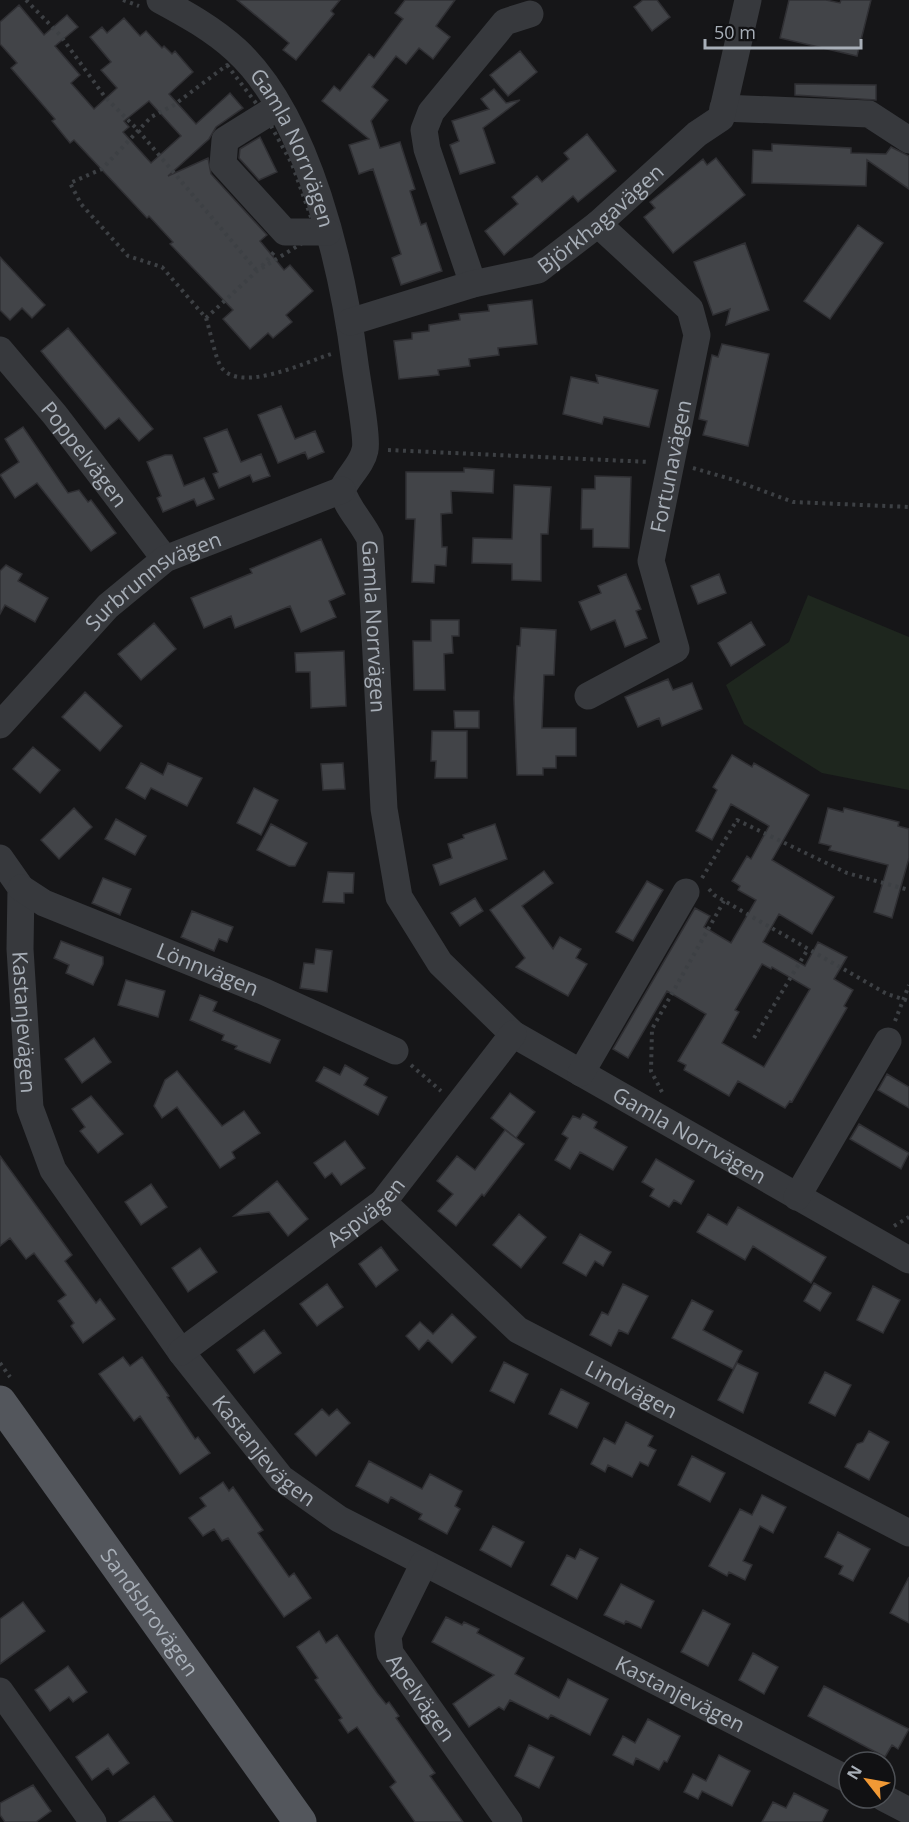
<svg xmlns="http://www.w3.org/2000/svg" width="909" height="1822" font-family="'Open Sans',sans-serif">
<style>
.green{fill:#1e261e}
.building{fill:#424448;stroke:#303034;stroke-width:1.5;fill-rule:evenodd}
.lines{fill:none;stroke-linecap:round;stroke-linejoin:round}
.path{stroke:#3d4044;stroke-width:4;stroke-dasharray:3 4.5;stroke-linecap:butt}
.minor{stroke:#37393d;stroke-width:27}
.major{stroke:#53565c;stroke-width:33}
.labels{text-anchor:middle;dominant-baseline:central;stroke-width:6;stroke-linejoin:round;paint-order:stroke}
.street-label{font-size:21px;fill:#a8afb8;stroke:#111113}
</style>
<rect width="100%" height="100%" fill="#161618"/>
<!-- green -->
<path class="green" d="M808,595L909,637V790L822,773L744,724L726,685L789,642Z"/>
<!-- building -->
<path class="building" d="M237,0H340L331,11L334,14L296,60L283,50L289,43Z
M405,0H455L436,26L450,37L433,59L419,48L406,64L396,56L372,87L388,100L371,121L380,148L400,142L415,189L410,191L421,225L426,223L442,271L401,285L392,258L401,254L373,169L359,174L349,145L369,139L322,101L334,86L340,91L369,54L374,58L403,19L395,13Z
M643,0H657L670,17L652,31L634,7Z
M789,0H826L840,3L841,0H871L857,56L780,38Z
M19,5L44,35L67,15L78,27L55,46L80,75L71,83L94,109L117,88L101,70L111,62L90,37L102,27L107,33L124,18L140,36L146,31L162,48L164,46L172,54L175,51L193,72L169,94L196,124L230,93L243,108L216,127L209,139L168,176L208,158L211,174L267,235L260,241L284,270L290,265L313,291L286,315L292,322L273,338L268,333L250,349L223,319L233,310L170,244L173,242L149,216L147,218L74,140L70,143L52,121L55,119L11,68L17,63L0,44V22ZM149,101L181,136L151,163L123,132L129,127L124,121Z
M520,51L537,72L508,96L490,75Z
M795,84L876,85V100L795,95Z
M494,89L506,103L520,100L483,128L495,163L460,174L450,145L459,141L452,121L489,109L481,99Z
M587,134L616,171L578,202L573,196L504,255L485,231L518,204L512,197L537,176L542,182L569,159L564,153Z
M260,137L277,172L259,180L239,158L240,149Z
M772,144L851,148V153L886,154L891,147L909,156V189L867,160L866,186L752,183L753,150L772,151Z
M716,158L745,195L673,253L644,217L655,208L650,202L703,159L707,165Z
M858,225L883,243L830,319L804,301Z
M745,243L769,310L726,325L730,309L713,315L694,262Z
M0,257L45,305L32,318L22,308L10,320L0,310Z
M532,300L537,344L498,348L499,355L469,359L470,366L438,370L439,375L399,379L394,341L412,339V333L429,331V325L460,320L459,314L489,311L488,305Z
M68,328L153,429L139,441L119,418L105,429L41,351Z
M722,344L769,354L748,446L703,435L707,421L699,419L712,355L718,357Z
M596,375L658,390L649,427L604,417L602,424L563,414L571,377L598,383Z
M281,406L295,439L315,431L324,452L308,459L305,452L278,463L258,415Z
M23,427L68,493L79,490L88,502L91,500L116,533L91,551L37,483L15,498L0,475L19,462L5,439Z
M227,429L241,462L261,454L270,476L253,482L250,475L219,488L213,474L218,472L204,438Z
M165,455H172L184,486L204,478L214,499L197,506L194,499L163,512L157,498L161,496L147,462Z
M464,468L494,470L493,493L451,491L452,513L441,514L442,547H447L446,566L435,565L434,583L412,582L415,519H406V472H464Z
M595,476L631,477L629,548L593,547V529H581L582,489H595Z
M514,485L551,487L548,534H541V581L512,580V564L472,563L473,538L512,539Z
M321,539L345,594L329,601L336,617L301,632L290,606L235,628L231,616L204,628L191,598L252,573L250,569Z
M6,565L22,574L18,581L48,598L35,622L5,605L0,614V571Z
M626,574L641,609L636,611L647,638L625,647L615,620L591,630L579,602L601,593L598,586Z
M719,574L726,593L698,604L691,586Z
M431,620H459V636H452L453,653L444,654L445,690H414L413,641H431Z
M751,622L765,645L731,666L718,643Z
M154,623L176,649L141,680L118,654Z
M521,628L556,630L554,675H544L542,728H576V756H556V768H543V775H517L514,698L517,646H520Z
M344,651L346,706L311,708L310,672H296L295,653Z
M668,679L673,690L692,683L702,709L662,726L659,718L638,727L625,697Z
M85,692L122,726L100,751L62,717Z
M454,711H479V728H455Z
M432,731H467V778H435L436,761H431Z
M33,747L60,770L40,793L13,769Z
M732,755L752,767L754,763L809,795L772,860L834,897L812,934L779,914L763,942L805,966L818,942L847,957L834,979L853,990L844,1006L847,1008L792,1102L790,1101L785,1108L738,1081L729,1096L684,1070L686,1065L678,1061L706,1014L667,991L628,1058L613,1049L695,908L710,916L704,927L731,943L756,900L738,890L740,886L732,881L747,856L751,859L769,826L731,804L712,840L696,831L717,790L713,787ZM762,964L771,969L772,967L810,989L764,1067L722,1043L739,1012L735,1010Z
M141,763L163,775L168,763L202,778L187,806L151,788L145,799L126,788Z
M343,763L345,789L323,790L321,764Z
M254,788L278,800L261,835L237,823Z
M74,808L92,827L59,859L41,840Z
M828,808L843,812L844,808L899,822L898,826L909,829V858L892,918L874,912L888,865L829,850L831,846L819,843Z
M116,819L146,836L135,855L105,839Z
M271,824L307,843L295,866H289L257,850Z
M495,824L507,859L440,885L433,865L452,858L448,844L464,838L463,835Z
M544,871L553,883L522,906L553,949L560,937L581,949L576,958L587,964L568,996L516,967L525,958L490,910Z
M328,872L354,873L353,893H344V903L323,902Z
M103,878L131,889L120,915L92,903Z
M647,881L663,890L633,941L616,932Z
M475,898L483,911L460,926L451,913Z
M192,911L233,927L227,942L219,939L214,951L181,937Z
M61,941L103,957V964L93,985L66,973L69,965L54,958Z
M316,949L332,951L327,992L300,988L304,963L314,964Z
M126,980L165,991L158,1017L118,1005Z
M200,995L217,1002L213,1011L280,1040L270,1063L235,1049L237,1046L222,1040L224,1035L190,1020Z
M94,1038L111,1062L82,1083L65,1059Z
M345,1065L368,1078L364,1085L387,1097L378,1115L316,1081L324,1067L340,1075Z
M177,1071L222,1126L244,1111L260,1133L232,1152L235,1158L220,1168L177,1107L162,1118L154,1106L165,1080Z
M887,1074L909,1087V1108L878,1090Z
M510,1093L535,1112L516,1138L491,1118Z
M91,1096L123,1134L98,1153L80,1131L85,1127L72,1109Z
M583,1114L597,1122L594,1128L627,1147L613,1170L580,1152L570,1169L555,1160L568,1138L562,1134L573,1116L580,1119Z
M859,1124L909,1153L901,1169L850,1139Z
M505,1130L524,1144L484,1196L482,1194L456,1226L438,1211L453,1194L437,1181L457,1156L475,1170Z
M345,1141L365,1168L341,1185L332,1173L325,1178L314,1163Z
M0,1156L72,1255L65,1261L96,1303L100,1299L115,1319L83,1343L71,1326L74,1323L58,1301L66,1295L34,1253L26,1259L10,1238L0,1246Z
M656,1159L694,1181L681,1204L674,1200L669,1207L650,1196L654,1189L642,1182Z
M277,1181L308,1219L288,1236L269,1212L234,1216Z
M151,1184L167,1207L141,1225L125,1202Z
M738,1207L826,1257L811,1283L753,1246L745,1260L697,1232L708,1214L727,1225Z
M519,1214L546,1237L521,1268L493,1245Z
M580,1234L611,1252L603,1266L595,1261L586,1276L563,1263Z
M381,1247L398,1270L376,1287L359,1264Z
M200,1248L217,1272L188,1292L172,1268Z
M814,1283L831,1293L820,1311L804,1301Z
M327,1284L343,1307L317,1326L300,1304Z
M623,1284L648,1296L628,1334L619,1330L611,1346L590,1335L602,1312L608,1315Z
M873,1286L900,1300L883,1333L857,1320Z
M692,1300L713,1311L703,1330L742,1351L733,1369L672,1338Z
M452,1314L476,1337L452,1363L428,1340L419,1350L406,1336L420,1322L433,1334Z
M264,1330L281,1353L254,1373L237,1350Z
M123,1357L130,1366L142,1357L169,1396L167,1397L195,1439L198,1437L210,1453L180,1474L140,1416L134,1421L99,1374Z
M504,1362L528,1374L514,1403L490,1391Z
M737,1363L758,1373L743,1413L718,1400Z
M825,1372L851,1385L835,1416L809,1403Z
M561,1389L589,1403L577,1428L549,1414Z
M322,1409L329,1416L337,1409L350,1423L316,1456L295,1434Z
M626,1422L653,1436L648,1446L656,1450L648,1466L640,1462L632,1477L608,1465L605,1472L591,1464L604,1438L615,1444Z
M869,1431L889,1442L869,1480L845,1467L857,1444L863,1442Z
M692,1456L725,1473L710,1502L678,1485Z
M369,1461L422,1489L430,1474L462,1491L455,1506L460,1509L447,1534L419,1519L422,1514L391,1497L388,1503L356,1486Z
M223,1482L229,1491L233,1487L263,1530L258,1533L289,1577L294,1573L311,1598L284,1617L228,1538L222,1541L214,1529L203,1536L189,1518L206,1506L200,1498Z
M762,1495L786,1507L773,1533L760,1526L743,1561L752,1565L745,1580L729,1572L727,1576L709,1566L740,1509L752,1515Z
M493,1526L524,1542L511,1567L480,1550Z
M838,1532L870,1549L853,1581L839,1574L843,1566L825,1557Z
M580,1549L598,1558L577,1599L551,1585L567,1555L575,1559Z
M909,1577V1623L890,1613Z
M621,1584L654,1601L641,1628L626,1621L624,1624L604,1615Z
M23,1602L45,1631L0,1664V1619Z
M703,1610L730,1624L708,1666L681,1652Z
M446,1617L462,1625L464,1622L479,1629L477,1633L524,1658L515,1674L559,1698L568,1679L608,1699L590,1735L551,1715L548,1719L510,1700L504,1710L499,1707L469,1727L453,1704L494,1675L432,1642Z
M319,1631L326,1643L337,1635L377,1693L386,1704L389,1702L399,1716L396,1718L435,1773L430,1776L463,1822H415L390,1787L396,1782L357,1727L348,1733L339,1720L342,1718L315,1680L318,1678L297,1647Z
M753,1653L778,1667L764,1694L739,1680Z
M68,1666L87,1692L73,1702L69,1697L50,1711L35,1690Z
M824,1686L909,1729L898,1749L892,1745L885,1757L808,1716Z
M648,1719L680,1736L667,1762L664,1761L659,1770L636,1758L633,1765L613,1755L623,1736L635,1743Z
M108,1734L129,1763L113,1775L108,1768L92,1780L76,1757Z
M529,1745L554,1757L539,1788L515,1776Z
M719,1755L750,1771L732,1806L702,1791L698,1799L684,1792L693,1774L706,1781Z
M33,1785L51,1811L36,1822H5L0,1815V1803Z
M794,1793L828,1810L822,1822H762L773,1802L786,1808Z
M154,1796L173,1822H119Z"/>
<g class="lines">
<!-- path -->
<path class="path" d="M26,0L60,35L105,97L137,129L257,271
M123,0L139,6
M227,65L265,115L292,164L317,234L257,271L206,318L162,267L128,256L81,204L70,183L102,169L151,117L174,105Z
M262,266L275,251
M206,318C210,330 215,357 221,367C240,394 306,362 331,354
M388,450L650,462
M693,468L734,480L793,502L909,507
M702,878L737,820L847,873L909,890
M709,889L714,895L887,994L909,1001
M895,1021L909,985
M754,1038L808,949
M411,1065L441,1091
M662,1092L651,1071L652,1029L724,901
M894,1226L909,1217
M0,1363L10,1377"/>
<!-- minor -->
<g class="minor">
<path id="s1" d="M160,0C186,14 213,29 236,50C309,117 343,269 355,364C357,380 368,439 365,450C362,465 348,476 342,490C347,508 362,522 370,539L384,809L399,897L440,963L513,1034L909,1260"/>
<path d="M278,107L225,140L223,164L285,232H328"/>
<path d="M723,108L869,114L909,140"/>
<path d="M473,284L427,149L424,130L431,112L505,22L530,14"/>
<path id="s2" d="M350,322L473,284L538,270L598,224L697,134L721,118L748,0"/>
<path id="s3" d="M0,350L55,415L165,559"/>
<path id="s4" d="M588,696L676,649L651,561L697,335L690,309L598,224"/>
<path id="s5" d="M0,725L108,606L165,559L342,490"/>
<path id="s6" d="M0,858L21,888L20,949L30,1108L53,1170L181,1352L281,1478L339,1519L849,1780"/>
<path id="s7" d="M21,888L44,903L265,992L395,1051"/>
<path d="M581,1073L686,892"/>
<path d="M797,1197L888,1041"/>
<path id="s8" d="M383,1202L518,1330L909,1533"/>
<path id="s9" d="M181,1352L383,1202L513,1034"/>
<path id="s10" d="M424,1563L388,1636L390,1653L509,1822"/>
<path d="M0,1691L93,1822"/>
<path d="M884,1798L909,1811"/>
</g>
<!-- major -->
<path class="major" id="s11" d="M0,1402L300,1822"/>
</g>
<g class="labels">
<!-- street labels -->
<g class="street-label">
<text stroke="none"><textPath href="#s1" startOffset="206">Gamla Norrvägen</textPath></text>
<text stroke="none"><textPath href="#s2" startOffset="276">Björkhagavägen</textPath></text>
<text stroke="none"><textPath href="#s3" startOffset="134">Poppelvägen</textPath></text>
<text stroke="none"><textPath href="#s4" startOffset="288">Fortunavägen</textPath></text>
<text stroke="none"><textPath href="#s5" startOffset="213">Surbrunnsvägen</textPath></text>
<text stroke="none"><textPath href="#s1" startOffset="710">Gamla Norrvägen</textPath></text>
<text stroke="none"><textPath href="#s7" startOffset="204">Lönnvägen</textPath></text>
<text stroke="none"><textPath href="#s6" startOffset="171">Kastanjevägen</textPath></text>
<text stroke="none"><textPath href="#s1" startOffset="1365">Gamla Norrvägen</textPath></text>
<text stroke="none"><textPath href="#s9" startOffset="232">Aspvägen</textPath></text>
<text stroke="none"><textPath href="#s8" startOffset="314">Lindvägen</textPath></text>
<text stroke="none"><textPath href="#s6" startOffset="675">Kastanjevägen</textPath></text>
<text stroke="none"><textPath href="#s11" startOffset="258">Sandsbrovägen</textPath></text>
<text stroke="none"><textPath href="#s6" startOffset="1161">Kastanjevägen</textPath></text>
<text stroke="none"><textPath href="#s10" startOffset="153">Apelvägen</textPath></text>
</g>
</g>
<!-- north arrow -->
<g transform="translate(867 1780) rotate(301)"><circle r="28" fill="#111113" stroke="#4d5055" stroke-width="1.5"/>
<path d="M0-4.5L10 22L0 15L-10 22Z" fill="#f19935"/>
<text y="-9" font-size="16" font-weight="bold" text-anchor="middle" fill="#a8afb8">N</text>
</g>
<!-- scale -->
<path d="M705 39v9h156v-9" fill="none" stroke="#a8afb8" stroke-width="3"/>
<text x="714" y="39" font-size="18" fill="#a8afb8" stroke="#111113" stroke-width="4.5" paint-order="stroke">50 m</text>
</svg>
